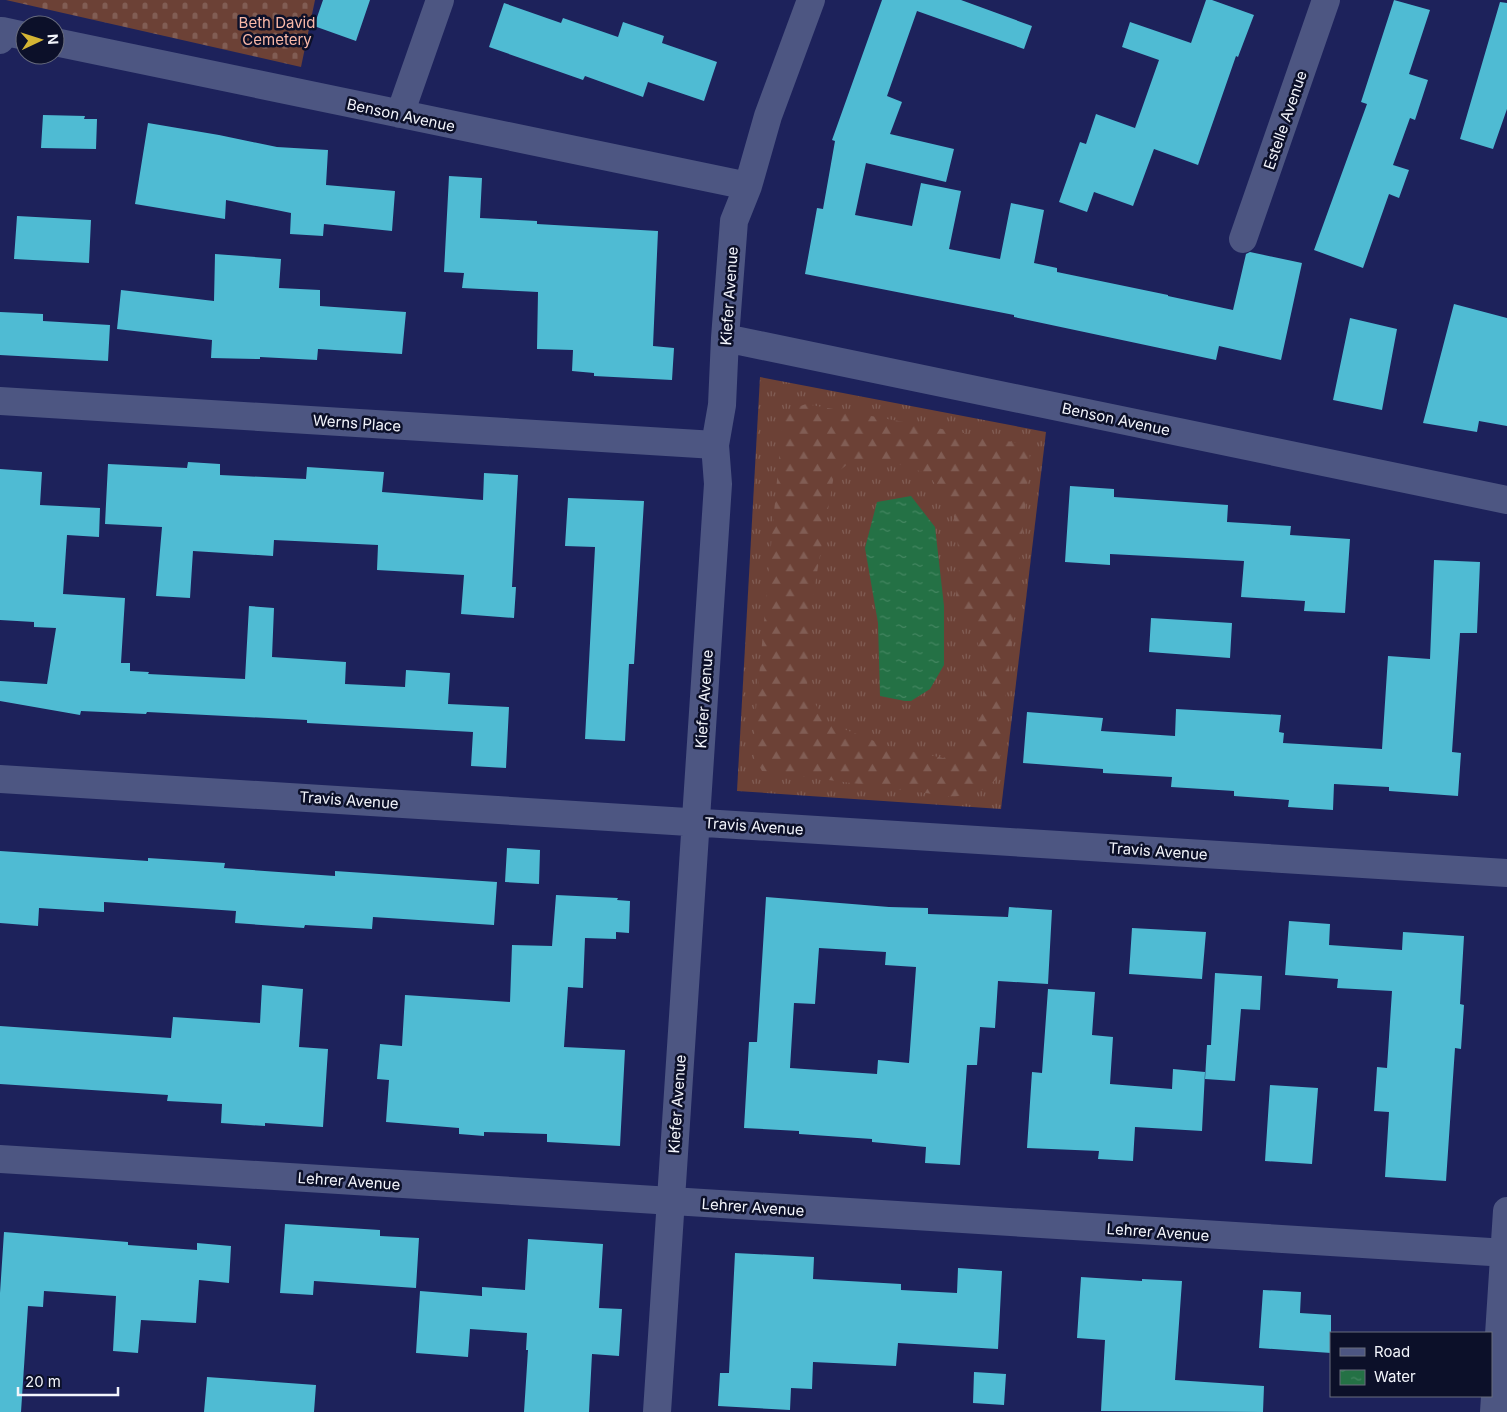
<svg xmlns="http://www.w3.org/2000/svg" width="1507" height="1412" font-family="Inter,sans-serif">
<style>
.grass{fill:url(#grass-tufts)}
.forest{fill:url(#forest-firs);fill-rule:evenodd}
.cemetery{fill:url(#cemetery-stones)}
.water{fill:url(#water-ripples)}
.building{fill:#4fbbd3;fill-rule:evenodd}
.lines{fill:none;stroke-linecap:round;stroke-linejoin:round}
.street{stroke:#4d5682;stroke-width:28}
.labels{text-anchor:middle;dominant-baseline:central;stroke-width:5;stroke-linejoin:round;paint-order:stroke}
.park-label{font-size:15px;fill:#f9b8a7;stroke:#0c1029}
.street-label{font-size:15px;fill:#f3f5fc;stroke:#0c1029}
</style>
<defs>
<pattern id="grass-tufts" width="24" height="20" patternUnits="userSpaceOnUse" patternTransform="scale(1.25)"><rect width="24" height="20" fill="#6c4136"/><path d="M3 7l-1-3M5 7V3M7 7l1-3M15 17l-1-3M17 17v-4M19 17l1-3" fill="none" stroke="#815d54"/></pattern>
<pattern id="forest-firs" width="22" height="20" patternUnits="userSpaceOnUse" patternTransform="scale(1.25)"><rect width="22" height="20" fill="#6c4136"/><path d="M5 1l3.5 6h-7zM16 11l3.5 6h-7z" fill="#815d54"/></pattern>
<pattern id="cemetery-stones" width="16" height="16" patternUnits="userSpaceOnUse" patternTransform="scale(1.25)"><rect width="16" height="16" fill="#6c4136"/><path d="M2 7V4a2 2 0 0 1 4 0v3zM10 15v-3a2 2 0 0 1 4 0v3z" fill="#815d54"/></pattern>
<pattern id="water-ripples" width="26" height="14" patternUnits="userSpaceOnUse" patternTransform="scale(1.25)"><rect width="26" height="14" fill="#247145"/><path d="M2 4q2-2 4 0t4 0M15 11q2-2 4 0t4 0" fill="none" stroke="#448661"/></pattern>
</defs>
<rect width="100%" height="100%" fill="#1d225b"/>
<!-- grass -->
<path class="grass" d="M760,377L1046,432L1001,809L737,791Z"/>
<!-- forest -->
<path class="forest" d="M806,404L1018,443L1029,451L1030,459L999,762L997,779L984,789L955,797L762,771L754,757L755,720L783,415L789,410ZM864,462L899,464L928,474L953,509L960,562L955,603L973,623L986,678L973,747L943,758L887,746L826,722L807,690L810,613L834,475L849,463Z"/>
<!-- cemetery -->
<path class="cemetery" d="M6,0H315L301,67Z"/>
<!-- water -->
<path class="water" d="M911,496L935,527L944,606V665L930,689L911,701H905L880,696L878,623L865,548L877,502Z"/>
<!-- building -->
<path class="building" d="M323,0H370L356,41L314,26Z
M882,0H961L1032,26L1024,49L917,11L887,96L902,102L890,134L954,149L946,182L866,163L855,215L912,226L921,183L961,191L949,249L1000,259L1011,203L1044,210L1034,263L1057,268V272L1168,295V296L1233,310L1246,254L1250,252L1302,263L1281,360L1219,346L1216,360L1014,317V315L805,274L817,208L823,209L835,141L832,140Z
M1206,0H1212L1254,15L1238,57L1236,56L1198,165L1154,149L1133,206L1094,192L1087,212L1059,202L1080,142L1086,144L1096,114L1135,128L1159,60L1122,47L1130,22L1191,43Z
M1394,0L1430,10L1409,74L1428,80L1415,120L1410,118L1393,165L1409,170L1399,198L1389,194L1363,268L1314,250L1367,104L1361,102Z
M1500,2L1507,3V109L1493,149L1460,139Z
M504,3L561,23L563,18L618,37L623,22L664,36L662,43L717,62L704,101L648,82L643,97L585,76L583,80L489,47Z
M43,115L85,116L84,119H97L96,149L41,148Z
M148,123L219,135L277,147L328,150L326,185L395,191L392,231L324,224L323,236L290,234L291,213L226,200L225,219L135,204Z
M449,176L482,178L480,218L537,221V224L658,231L653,346L674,348L672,380L594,376V373L572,371L573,350L537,349L538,292L462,288L464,273L444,272Z
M17,216L91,220L89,263L14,259Z
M215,254L281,259L279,288L320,290V306L406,312L402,354L318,349L317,360L260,357V359L211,358L212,340L117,329L121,290L214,301Z
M1454,304L1507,318V426L1479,421L1477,432L1423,423Z
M0,312L43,314V321L110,325L108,361L0,355Z
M1350,318L1397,329L1382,410L1333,400Z
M188,462L220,464V475L306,479L307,467L384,472L382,492L483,500L484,473L518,475L512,587H516L514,618L461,614L464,575L377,570L378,545L274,540L273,556L193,551L190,598L156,596L162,527L105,524L108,464L187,468Z
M0,469L42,472L40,505L100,508L99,537L67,535L63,594L125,598L121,663H130V671L149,672L148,674L245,679L249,606L274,608L272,657L346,662L345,684L405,687L406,670L450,673L448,704L509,707L506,768L471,766L473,732L307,723V720L147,712L146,714L81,711L80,715L0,701V681L47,684L56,628L34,627V622L0,620Z
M1070,486L1114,489V497L1228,505L1227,522L1291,526L1290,535L1350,539L1345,613L1304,611L1305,601L1241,597L1244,561L1110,554V565L1065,562Z
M568,498L644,501L634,664H629L625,741L585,739L595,547L565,546Z
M1434,560L1480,562L1477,633H1460L1452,752L1461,753L1458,796L1389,791V787L1334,784L1333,810L1288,807L1289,800L1234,796V791L1171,787L1172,777L1103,773V769L1023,763L1027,712L1103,718L1101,731L1175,736L1176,709L1281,715L1279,732L1284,733L1283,743L1382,749L1388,656L1430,659Z
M1151,618L1232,623L1230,658L1149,652Z
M507,848L540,850L539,884L505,882Z
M0,851L148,861V858L225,863L224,868L335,876V871L497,882L494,925L373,917L372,929L305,925L304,928L235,923L236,911L104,902V912L39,908L38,926L0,923Z
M556,895L618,898L617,900L630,901L629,933L616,932V939L585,938L583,988L568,987L564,1047L625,1050L620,1146L547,1142V1134L484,1132V1136L459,1134V1128L386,1122L389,1080L377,1079L380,1044L402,1046L405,995L510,1002L512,945L552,946Z
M766,897L889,907L928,908V914L1008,917L1009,907L1052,910L1048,984L998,981L995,1028L980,1027L977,1065H967L960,1165L925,1163L926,1147L872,1142V1139L799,1134V1131L744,1128L749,1042H757ZM819,948L886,952L885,965L916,967L909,1063L878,1060L877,1074L790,1068L794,1003L815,1004Z
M1289,921L1330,924L1329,945L1402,950L1403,932L1464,936L1460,1004L1464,1005L1461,1049L1455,1048L1446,1181L1385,1177L1389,1112L1374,1111L1377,1067L1387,1068L1392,991L1337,988L1338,979L1285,975Z
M1132,928L1206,932L1202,979L1129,974Z
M1215,973L1262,976L1260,1010L1241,1009L1235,1081L1205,1079L1207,1045H1211Z
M262,985L303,989L299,1047L328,1049L323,1127L265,1123V1126L221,1123L222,1104L167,1101L168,1095L0,1084V1026L171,1038L173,1017L260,1023Z
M1048,989L1095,992L1092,1035L1113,1037L1110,1084L1172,1089L1173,1069L1205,1072L1202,1131L1135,1127L1133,1161L1098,1159L1099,1151L1027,1148L1032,1072L1042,1073Z
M1270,1085L1318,1088L1312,1164L1265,1161Z
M285,1224L380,1230V1236L419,1238L416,1288L314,1281L313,1295L280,1293Z
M4,1232L128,1242V1245L197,1250V1243L231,1246L229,1283L199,1280L196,1323L141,1320L138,1353L113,1351L116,1296L44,1291L43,1307L28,1306L21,1412H0V1293Z
M528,1239L603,1244L599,1308L622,1309L619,1356L592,1354L589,1412H524L528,1350H526L527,1333L470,1329L468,1357L416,1353L420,1291L482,1296V1287L525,1290Z
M735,1253L814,1257L813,1279L901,1284V1290L957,1293L958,1268L1002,1271L998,1349L898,1343L896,1366L813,1362L812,1389L791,1388L790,1410L718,1406L720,1373H729Z
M1081,1277L1142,1281V1279L1182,1281L1175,1380L1264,1386L1263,1412L1101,1411L1105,1340L1077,1338Z
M1263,1290L1301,1292L1300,1313L1331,1315V1353L1259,1348Z
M974,1372L1006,1374L1004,1405L973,1403Z
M207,1377L316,1385L314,1412H204Z"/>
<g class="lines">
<!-- street -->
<path class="street" d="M0,40L2,31L25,36
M55,42L748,186
M400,114L440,0
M1243,239L1326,0
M725,338L1507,500
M0,401L715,445
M0,779L1507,873
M0,1159L1507,1253
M657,1412L718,484L715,445L722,405L725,338L734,221L748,186L768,116L811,0
M1494,1412L1507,1211"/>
</g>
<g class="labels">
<!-- park labels -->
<g class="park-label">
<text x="277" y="22">Beth David<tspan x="277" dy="17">Cemetery</tspan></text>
</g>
<!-- street labels -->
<g class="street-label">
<text transform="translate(401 115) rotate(12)">Benson Avenue</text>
<text transform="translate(1285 120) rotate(-71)">Estelle Avenue</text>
<text transform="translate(729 296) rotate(-86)">Kiefer Avenue</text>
<text transform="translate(1116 419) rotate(12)">Benson Avenue</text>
<text transform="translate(357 423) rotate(4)">Werns Place</text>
<text transform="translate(704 699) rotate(-86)">Kiefer Avenue</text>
<text transform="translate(349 800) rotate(4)">Travis Avenue</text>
<text transform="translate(754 826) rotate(4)">Travis Avenue</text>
<text transform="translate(1158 851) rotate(4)">Travis Avenue</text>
<text transform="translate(677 1104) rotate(-86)">Kiefer Avenue</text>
<text transform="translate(349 1181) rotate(4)">Lehrer Avenue</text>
<text transform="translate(753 1207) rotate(4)">Lehrer Avenue</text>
<text transform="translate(1158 1232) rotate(4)">Lehrer Avenue</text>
</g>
</g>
<!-- legend -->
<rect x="1330" y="1332" width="162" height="65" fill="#0c1029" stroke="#686c7d"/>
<rect x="1340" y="1348" width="25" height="8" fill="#4d5682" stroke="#686c7d"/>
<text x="1374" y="1357" font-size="15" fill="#f3f5fc">Road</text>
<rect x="1340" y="1370" width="25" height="15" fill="url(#water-ripples)" stroke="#686c7d"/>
<text x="1374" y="1382" font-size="15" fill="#f3f5fc">Water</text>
<!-- north arrow -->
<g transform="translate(40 40) rotate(86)"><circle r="24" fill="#0c1029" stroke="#686c7d"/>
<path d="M0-4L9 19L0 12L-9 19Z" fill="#d5b534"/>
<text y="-8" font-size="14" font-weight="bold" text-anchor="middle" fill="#f3f5fc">N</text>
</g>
<!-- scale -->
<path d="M18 1387v8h100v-8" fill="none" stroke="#f3f5fc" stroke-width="2.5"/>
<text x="25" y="1387" font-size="15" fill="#f3f5fc" stroke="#0c1029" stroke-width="4" paint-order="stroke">20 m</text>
</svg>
